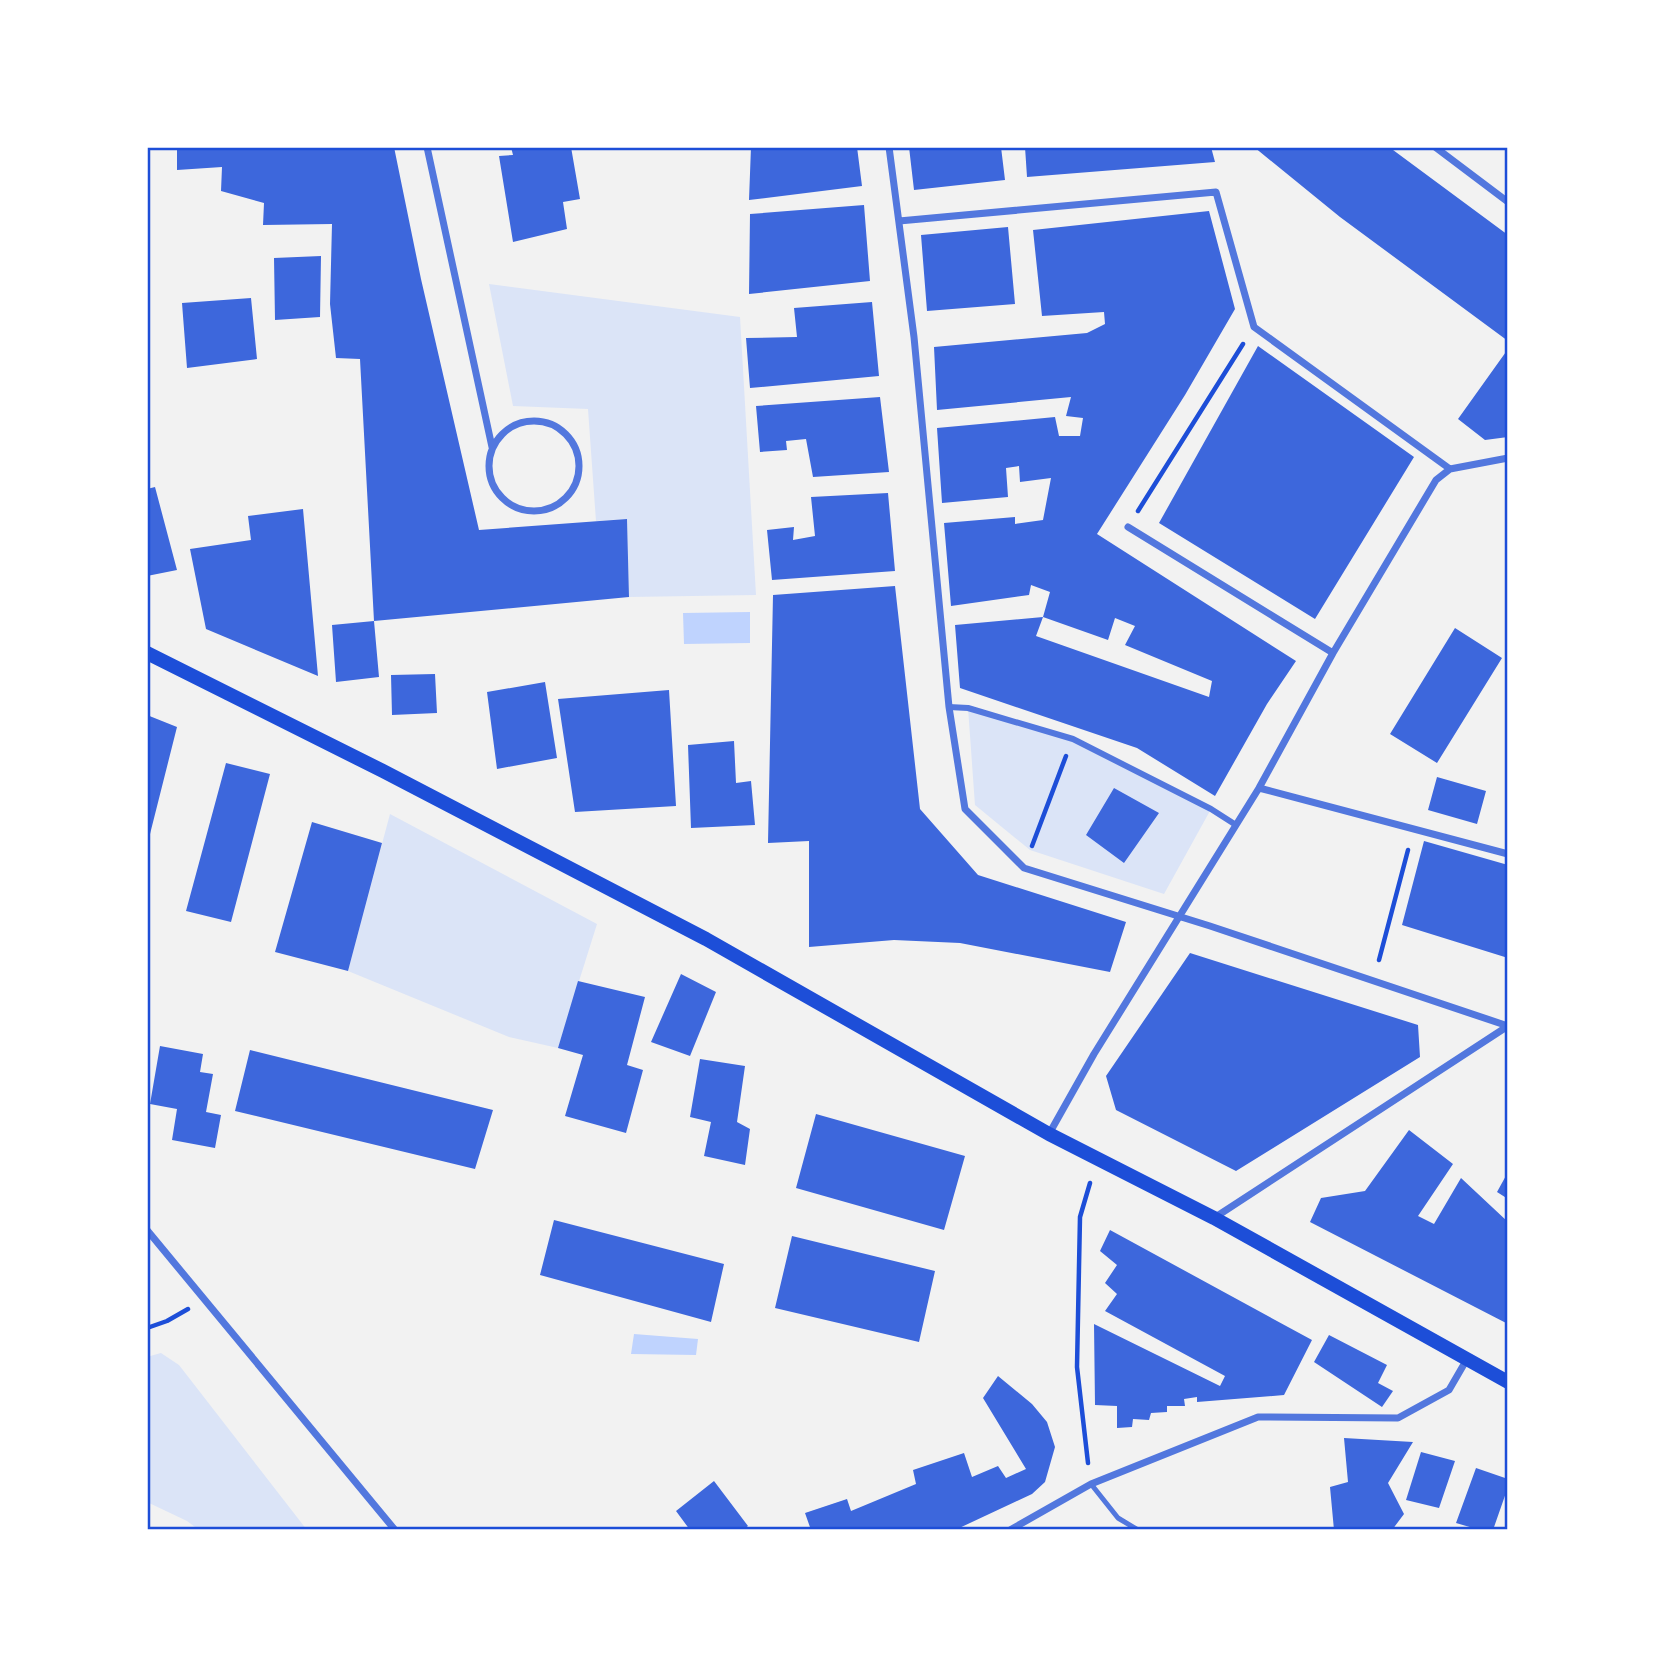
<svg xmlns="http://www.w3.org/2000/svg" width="1655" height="1677" font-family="'Zilla Slab',serif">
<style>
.green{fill:#dbe4f7}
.water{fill:#bfd3fe}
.building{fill:#3d67dc;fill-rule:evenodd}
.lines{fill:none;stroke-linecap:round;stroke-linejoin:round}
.path{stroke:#1d4ed8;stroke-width:4.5}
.service{stroke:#5277de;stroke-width:5}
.pedestrian{stroke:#5277de;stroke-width:6}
.minor{stroke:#5277de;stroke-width:7}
.secondary{stroke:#1d4ed8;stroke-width:14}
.neatline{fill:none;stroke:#1d4ed8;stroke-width:2.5}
</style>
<rect width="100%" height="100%" fill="#f2f2f2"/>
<!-- green -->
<path class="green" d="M489,284L740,317L756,595L629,597L627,519L596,521L588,409L513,406Z
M968,708L1073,739L1211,809L1164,894L1030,850L975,805Z
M390,814L597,924L558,1048L509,1037L348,971Z
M161,1353L179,1365L307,1530H199L187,1521L147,1502V1357Z"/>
<!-- water -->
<path class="water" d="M750,612V643L684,644L683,613Z
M634,1334L698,1339L696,1355L631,1354Z"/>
<!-- building -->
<path class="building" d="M177,147H394L421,279L479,530L627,519L629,597L374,621L360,359L336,358L330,304L332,224L263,225L264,203L221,191L222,167L177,170Z
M511,147H571L580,199L563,202L567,229L513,242L499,156L513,155Z
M751,147H857L862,186L749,200Z
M909,147H1001L1005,180L914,190Z
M1025,147H1211L1215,162L1027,177Z
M1254,147H1389L1508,235V341L1340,217Z
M864,205L870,281L749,294L750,214Z
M1209,211L1235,309L1185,395L1097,534L1296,661L1267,704L1215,796L1137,748L960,688L955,625L1043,617L1050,592L1031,585L1029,595L951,606L944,523L1015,517V524L1043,520L1051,478L1020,482L1019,466L1006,468L1008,497L942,503L937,428L1055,417L1059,436H1080L1083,418L1066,416L1071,397L937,410L934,347L1087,333L1105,324L1104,312L1042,316L1033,230ZM1043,617L1108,640L1115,618L1135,626L1125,645L1212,681L1209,697L1036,636Z
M1008,227L1015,304L927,311L921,235Z
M321,256L320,317L275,320L274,258Z
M251,298L257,359L187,368L182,303Z
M872,302L879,376L750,388L746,338L797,337L794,308Z
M1258,346L1414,457L1315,619L1159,523Z
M1508,349V437L1485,440L1458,419Z
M880,397L889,472L813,477L806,439L786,441L787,450L760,452L756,406Z
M155,487L177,570L147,576V489Z
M888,493L895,571L772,580L767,530L794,527L793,540L815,536L811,497Z
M303,509L318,676L206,629L190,549L251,540L248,516Z
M895,586L920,809L978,875L1126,922L1110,972L960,943L894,940L809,947V841L768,843L773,595Z
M374,621L379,677L336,682L332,625Z
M1455,628L1502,658L1437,763L1390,734Z
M435,674L437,713L392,715L391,675Z
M545,682L557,758L497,769L487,692Z
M669,690L676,806L575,812L558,699Z
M147,715L177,727L148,842H147Z
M734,741L736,783L751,781L755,825L691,828L688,745Z
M226,763L270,774L231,922L186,911Z
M1437,777L1486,791L1477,824L1428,810Z
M1114,788L1159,813L1124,863L1086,835Z
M312,822L382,843L348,971L275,952Z
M1424,841L1508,865V958L1402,925Z
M1190,953L1418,1025L1420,1057L1236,1171L1116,1110L1106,1076Z
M681,974L716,992L690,1056L651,1042Z
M578,981L645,997L627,1065L643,1070L626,1133L565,1116L583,1055L558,1048Z
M160,1046L203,1054L200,1072L213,1074L206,1112L221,1115L215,1148L172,1140L177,1109L150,1104Z
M250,1050L493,1110L475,1169L235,1111Z
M700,1059L745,1066L737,1122L750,1129L745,1165L704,1156L711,1122L690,1117Z
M816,1114L965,1156L944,1230L796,1188Z
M1409,1130L1453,1164L1418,1216L1434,1224L1461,1178L1508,1222V1324L1310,1222L1321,1198L1365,1191Z
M1508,1172V1199L1497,1192Z
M554,1220L724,1264L711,1322L540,1275Z
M1110,1230L1312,1340L1284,1395L1197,1402V1397L1184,1399L1185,1406H1167V1412L1151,1413L1149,1420L1133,1419L1132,1427L1117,1428V1406L1095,1405L1094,1324L1220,1386L1225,1376L1105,1311L1117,1294L1105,1283L1117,1265L1100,1251Z
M792,1236L935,1271L919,1342L775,1308Z
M1329,1335L1387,1365L1378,1383L1393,1391L1382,1407L1314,1362Z
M998,1376L1032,1404L1047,1422L1055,1447L1045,1482L1032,1494L955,1530H811L805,1513L847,1499L851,1511L916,1484L913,1470L964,1453L972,1477L998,1466L1006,1478L1026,1469L983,1398Z
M1344,1438L1413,1442L1388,1483L1404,1514L1392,1530H1334L1330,1487L1348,1482Z
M1421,1452L1455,1461L1439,1508L1406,1500Z
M1476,1468L1508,1479V1487L1493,1530H1480L1456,1523Z
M714,1481L748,1526L743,1530H690L676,1511Z"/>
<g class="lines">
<!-- path -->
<path class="path" d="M1138,511L1243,344
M1032,846L1066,756
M1379,960L1408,850
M147,1328L167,1321L188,1309
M1088,1463L1077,1367L1080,1217L1090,1183"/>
<!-- service -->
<path class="service" d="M1091,1484L1118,1518L1138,1530"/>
<!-- pedestrian -->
<path class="pedestrian" d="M949,707L968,708L1073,739L1211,809L1236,825"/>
<!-- minor -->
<path class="minor" d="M427,147L492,447
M889,147L914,337L949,707L965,809L1024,868L1210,926L1508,1026
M1435,147L1508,202
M899,221L1216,192L1254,327L1450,469
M489 466a45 45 0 1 1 90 0a45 45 0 1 1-90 0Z
M1128,527L1333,653
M1259,788L1508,854
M1049,1134L1094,1054L1259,788L1333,653L1436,480L1450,469L1508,458
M1214,1218L1508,1026
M147,1230L395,1530
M1010,1530L1091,1484L1258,1417L1398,1418L1449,1390L1467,1359"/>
<!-- secondary -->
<path class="secondary" d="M147,653L383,771L706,939L1049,1134L1214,1218L1508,1382"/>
</g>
<!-- border -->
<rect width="1655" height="1677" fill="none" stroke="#ffffff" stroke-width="298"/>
<rect x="149" y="149" width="1357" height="1379" class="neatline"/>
</svg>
